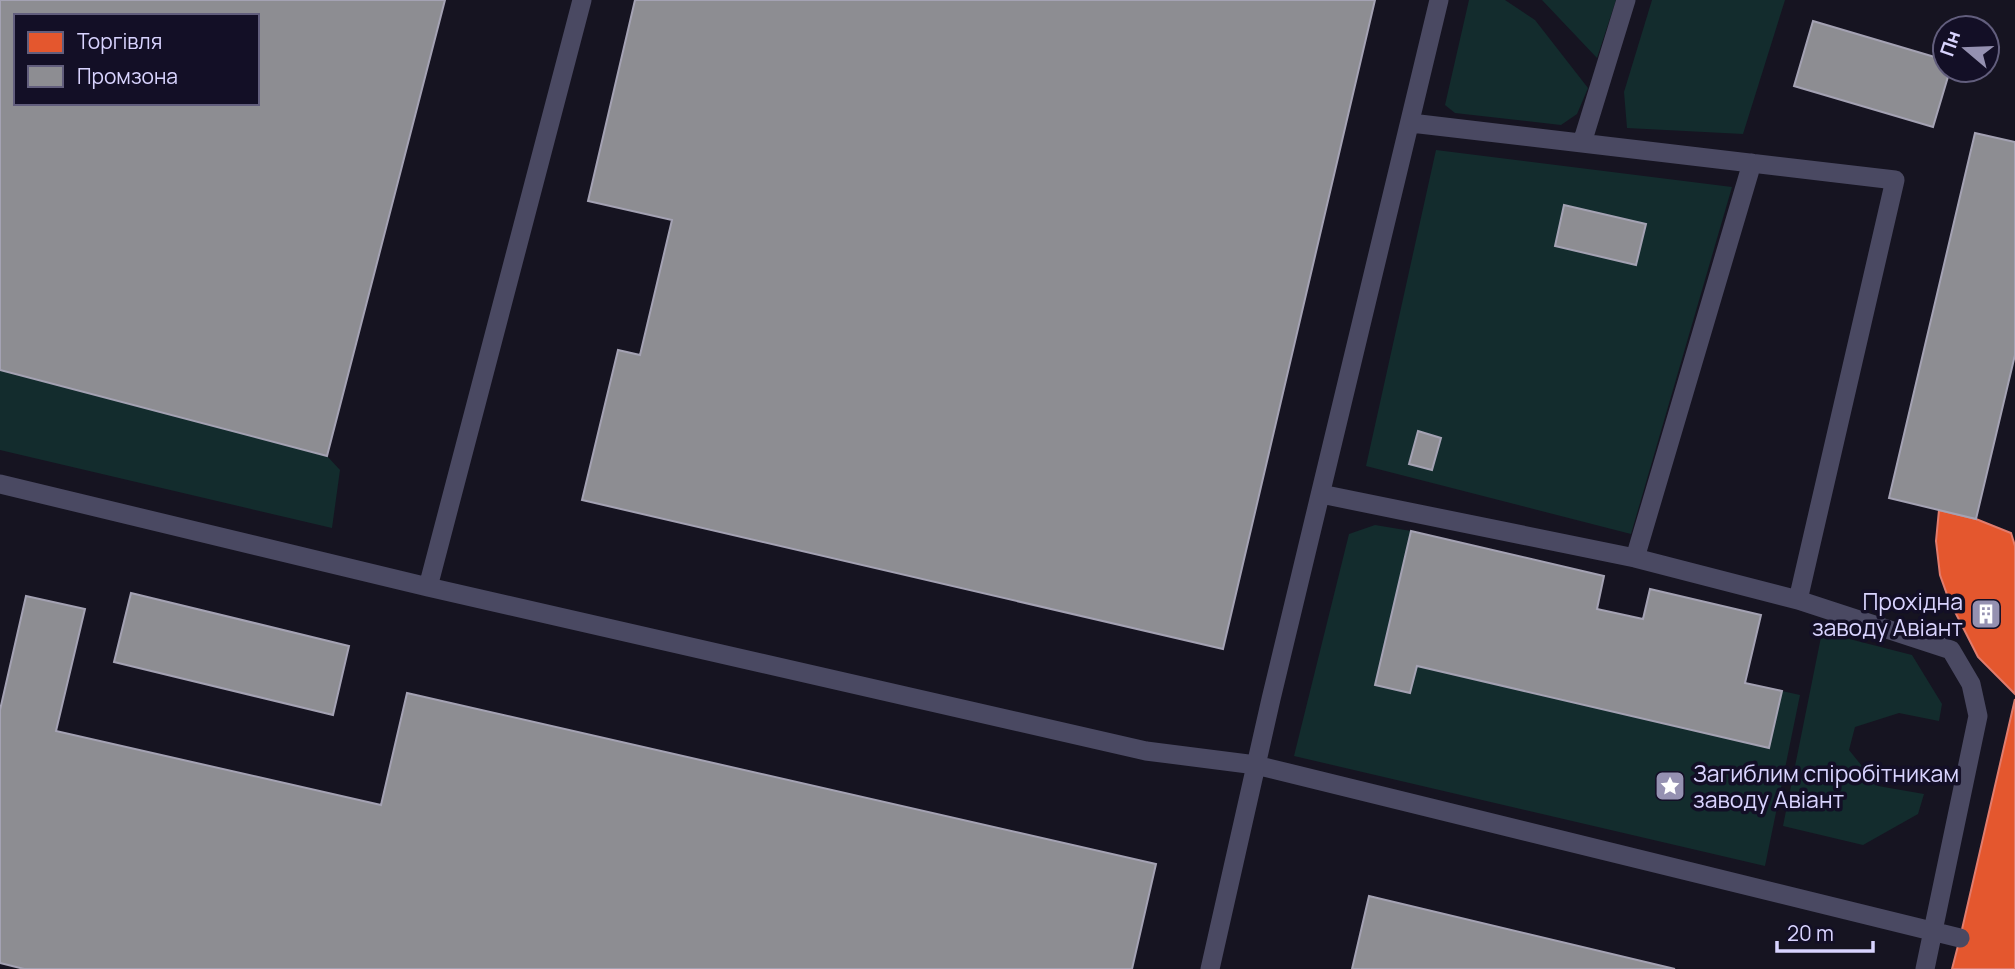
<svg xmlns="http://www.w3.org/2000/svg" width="2015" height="969" font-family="Manrope,sans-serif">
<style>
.green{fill:#132c2d}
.shops{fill:#e4572e;stroke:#e17c6d;stroke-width:2}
.industry{fill:#8d8d92;stroke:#a4a2b3;stroke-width:2;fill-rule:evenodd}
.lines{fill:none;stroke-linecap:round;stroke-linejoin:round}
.service{stroke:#4a4962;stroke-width:19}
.labels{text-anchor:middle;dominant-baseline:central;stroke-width:7;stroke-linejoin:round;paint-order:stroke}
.poi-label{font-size:23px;fill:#d9d4ff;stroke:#130f26;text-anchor:end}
</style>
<rect width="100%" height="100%" fill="#161421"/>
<!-- green -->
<path class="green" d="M1469,0H1505L1535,20L1588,88L1577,114L1561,125L1455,113L1445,105Z
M1542,0H1616L1597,58Z
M1652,0H1785L1743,134L1627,128L1624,92Z
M1436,150L1732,187L1631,534L1366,466Z
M0,370L327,456L340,470L332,528L0,450Z
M1375,525L1411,531L1375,685L1410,693L1417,666L1769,748L1782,691L1800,695L1765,866L1294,756L1349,534Z
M1822,632L1912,655L1942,704L1939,721L1899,713L1855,727L1849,750L1878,786L1924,794L1918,814L1863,845L1783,826Z"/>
<!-- shops -->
<path class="shops" d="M1939,510L1976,519L2011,533L2015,546V694L1978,657L1949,600L1940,575L1936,541Z
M2015,699V969H1952L1960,938Z"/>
<!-- industry -->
<path class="industry" d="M0,0H445L327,456L0,370ZM16,16H257V103H16Z
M635,0H1375L1223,649L582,500L618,350L640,355L672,220L588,201Z
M1813,21L1945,60V70H1950L1933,127L1794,86Z
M1975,133L2015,142V355L1976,519L1889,498Z
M1564,205L1646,224L1636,265L1555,246Z
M1418,431L1441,438L1432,470L1409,464Z
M1411,531L1604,576L1597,609L1643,619L1650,589L1761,615L1745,683L1782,691L1769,748L1417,666L1410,693L1375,685Z
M131,593L349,646L333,715L114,662Z
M26,596L85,609L56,731L381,805L407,693L1156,864L1132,969H24L0,963V710Z
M1369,896L1675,969H1352Z"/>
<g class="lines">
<!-- service -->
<path class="service" d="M1411,123L1895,180L1798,600
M1582,143L1626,0
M0,484L428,587L1146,751L1256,765L1960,938
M1321,494L1635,558L1798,600L1951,650L1971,684L1978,716L1925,969
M1635,558L1752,163
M428,587L582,0
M1210,969L1271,699L1439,0"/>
</g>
<!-- icons -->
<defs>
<g id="building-square" transform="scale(1.575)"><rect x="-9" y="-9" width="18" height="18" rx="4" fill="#9591b1" stroke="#130f26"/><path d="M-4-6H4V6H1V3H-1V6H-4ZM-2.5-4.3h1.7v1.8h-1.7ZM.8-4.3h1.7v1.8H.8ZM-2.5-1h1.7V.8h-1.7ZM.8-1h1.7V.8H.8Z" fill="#fff"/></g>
<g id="sight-square" transform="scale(1.575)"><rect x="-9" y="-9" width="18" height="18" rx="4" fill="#9591b1" stroke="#130f26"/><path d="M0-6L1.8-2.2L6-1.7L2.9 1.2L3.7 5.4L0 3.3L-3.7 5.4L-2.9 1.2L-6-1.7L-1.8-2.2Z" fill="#fff"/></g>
</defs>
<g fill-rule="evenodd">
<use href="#building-square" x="1986" y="614"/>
<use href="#sight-square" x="1670" y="786"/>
</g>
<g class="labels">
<!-- poi labels -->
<g class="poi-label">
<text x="1963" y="601">Прохідна<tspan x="1963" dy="26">заводу Авіант</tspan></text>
<text x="1693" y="773" text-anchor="start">Загиблим спіробітникам<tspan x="1693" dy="26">заводу Авіант</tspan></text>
</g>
</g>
<!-- legend -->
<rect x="14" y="14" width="245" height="91" fill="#130f26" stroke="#625e7d" stroke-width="2"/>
<rect x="28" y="32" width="35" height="21" fill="#e4572e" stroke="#625e7d" stroke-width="2"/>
<text x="77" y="49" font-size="21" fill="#d9d4ff">Торгівля</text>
<rect x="28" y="66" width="35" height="21" fill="#8d8d92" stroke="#625e7d" stroke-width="2"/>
<text x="77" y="84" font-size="21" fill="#d9d4ff">Промзона</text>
<!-- north arrow -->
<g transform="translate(1966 49) rotate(289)"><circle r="33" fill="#130f26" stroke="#625e7d" stroke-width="2"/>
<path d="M0-5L12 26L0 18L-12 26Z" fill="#9591b1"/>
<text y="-10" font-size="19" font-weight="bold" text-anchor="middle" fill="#d9d4ff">Пн</text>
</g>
<!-- scale -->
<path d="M1777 941v10h96v-10" fill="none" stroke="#d9d4ff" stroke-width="3.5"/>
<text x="1787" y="941" font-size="21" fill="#d9d4ff" stroke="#130f26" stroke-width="5" paint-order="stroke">20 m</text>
</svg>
